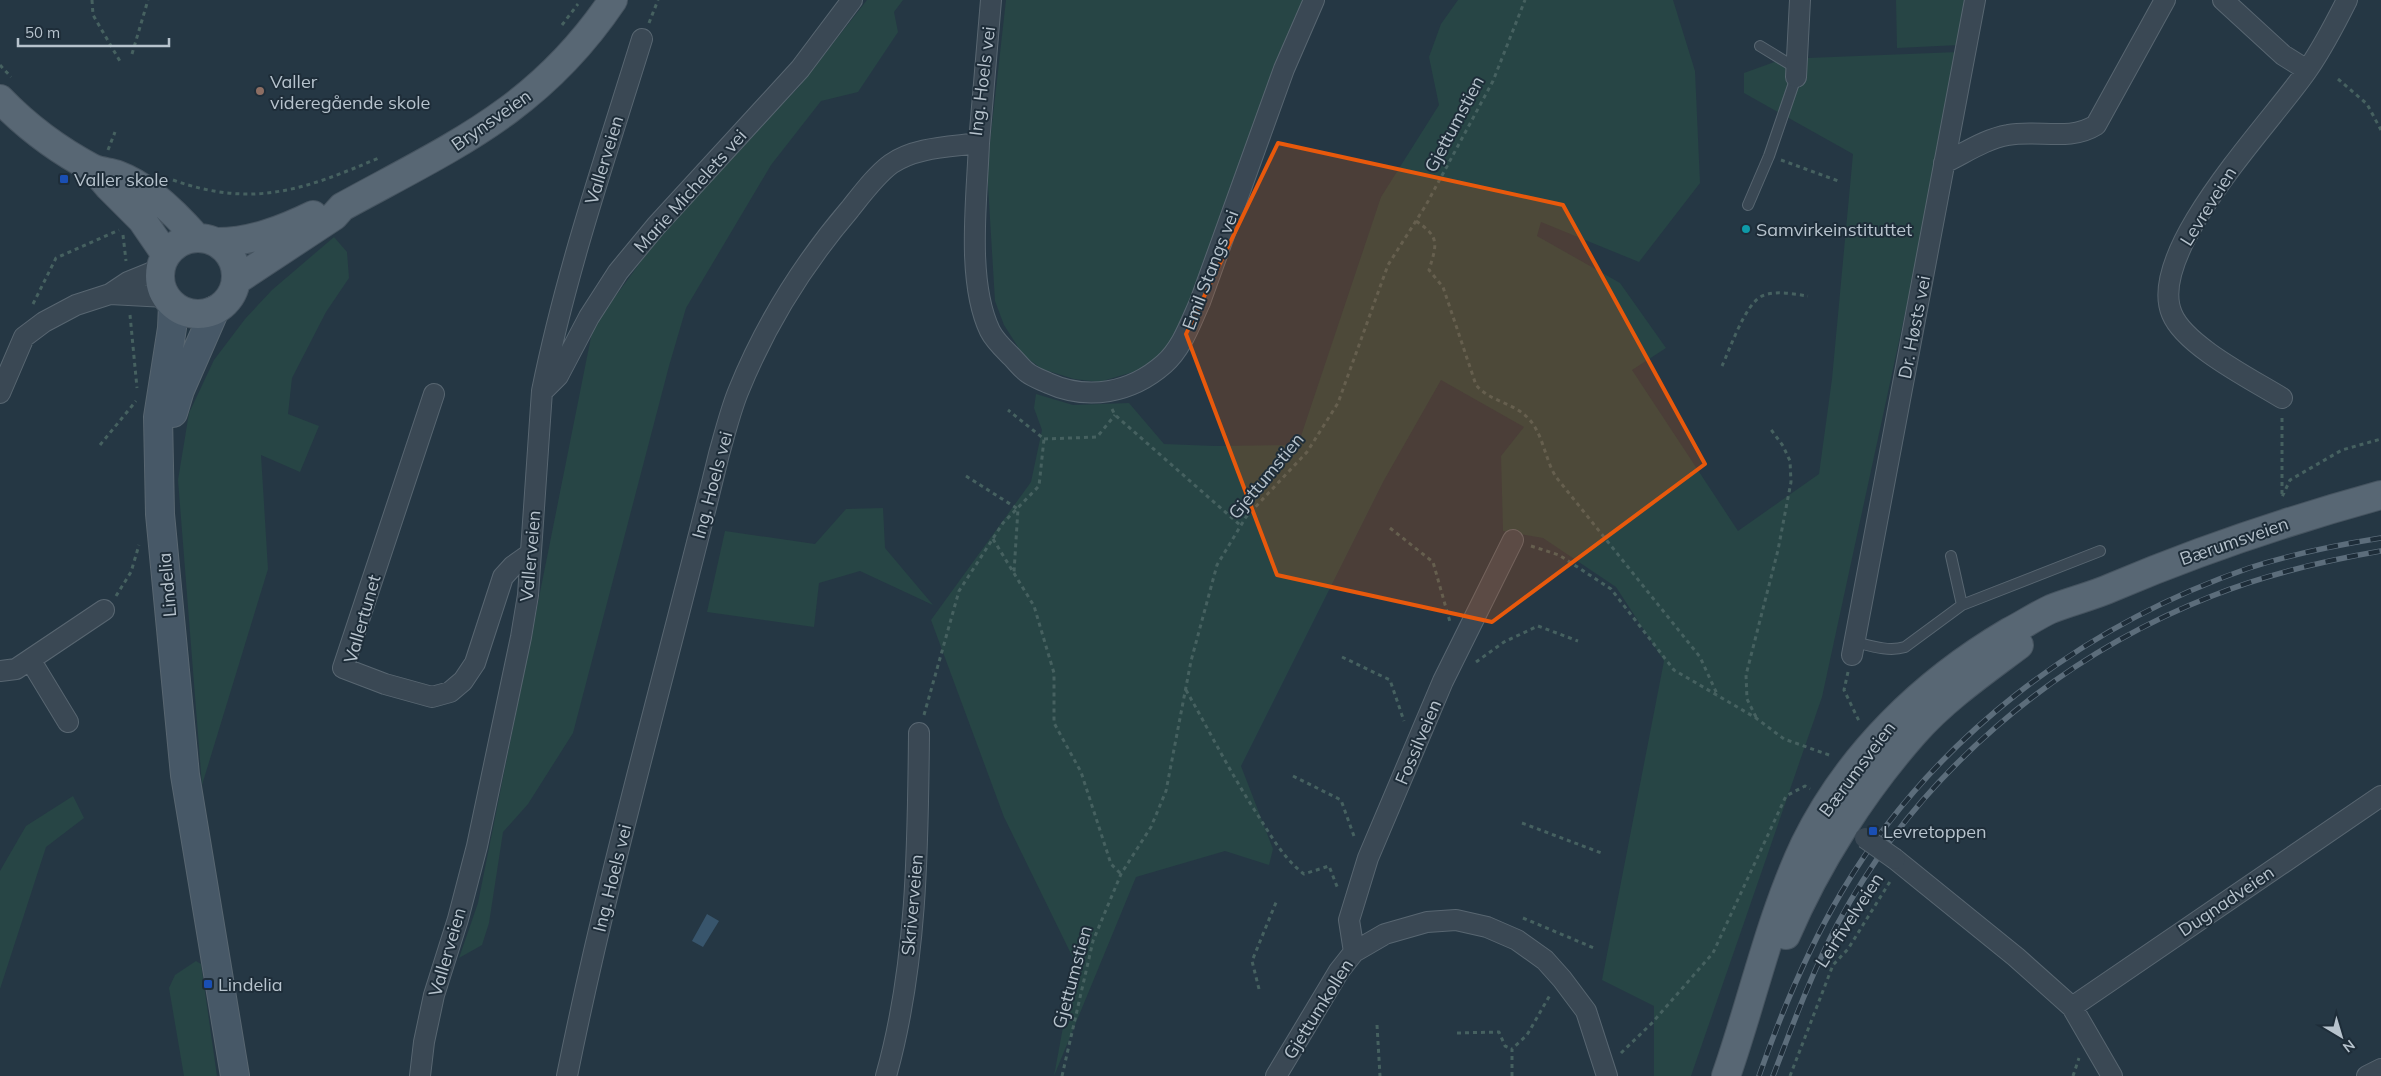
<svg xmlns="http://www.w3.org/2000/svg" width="2381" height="1076" font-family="Mulish,sans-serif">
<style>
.green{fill:#274545}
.water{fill:#38556c}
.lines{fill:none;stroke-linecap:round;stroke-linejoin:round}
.service-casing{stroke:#586671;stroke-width:12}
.minor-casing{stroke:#586671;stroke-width:22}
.secondary-casing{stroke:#586671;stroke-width:30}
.primary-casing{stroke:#465460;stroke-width:30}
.path{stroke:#466160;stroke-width:3;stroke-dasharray:4 4;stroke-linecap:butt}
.service{stroke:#3a4854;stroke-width:10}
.minor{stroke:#3a4854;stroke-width:20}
.secondary{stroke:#475867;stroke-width:28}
.primary{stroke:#586774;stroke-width:28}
.rail-casing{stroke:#5c6d7b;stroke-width:5.5}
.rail{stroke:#1e2d39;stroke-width:4;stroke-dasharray:11;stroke-linecap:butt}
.minor-bridge-casing{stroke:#586671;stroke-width:22;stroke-linecap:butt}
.minor-bridge{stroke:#3a4854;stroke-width:20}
.marked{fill:#e8590c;fill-opacity:0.2;stroke:#e8590c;stroke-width:4;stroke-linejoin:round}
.education-dot{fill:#8d6e63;stroke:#1e2d39;stroke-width:2}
.transit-dot{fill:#1a4fb4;stroke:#1e2d39;stroke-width:2}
.culture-dot{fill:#0f9aa8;stroke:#1e2d39;stroke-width:2}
.labels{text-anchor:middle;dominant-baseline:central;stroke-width:4;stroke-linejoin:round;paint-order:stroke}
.poi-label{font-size:18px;fill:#b7c3cd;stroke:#1e2d39;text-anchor:start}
.street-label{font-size:18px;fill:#b7c3cd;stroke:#1e2d39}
</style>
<rect width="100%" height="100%" fill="#253744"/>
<!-- green -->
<path class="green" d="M867,0H903L894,12L898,32L858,92L821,101L771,165L686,308L669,366L573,733L528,804L503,832L489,923L482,945L459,958L478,903L593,327L653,245L740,147L798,88Z
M1006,0H1303L1194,300L1157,365L1099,382L1074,379L1042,369L1023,355L1004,325L995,301L987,169Z
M1458,0H1673L1695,71L1700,183L1639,262L1541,222L1537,236L1620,283L1666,348L1632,370L1738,531L1819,474L1832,379L1853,154L1744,93V73L1783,59L1958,52L1938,161L1822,697L1691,1076H1654V1006L1602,980L1664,661L1616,587L1543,538L1503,531L1501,456L1524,427L1441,380L1383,482L1241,766L1273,849L1269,865L1225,851L1136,877L1054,1076L1075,962L1004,817L931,620L1031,482L1042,430L1034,408L1036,394L1073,405L1129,403L1164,444L1215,446L1298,445L1381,197L1439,105L1429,57L1441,24Z
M1896,0H1964L1959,45L1897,48Z
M334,237L347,252L349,278L326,312L292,378L288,414L319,426L300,472L261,455L268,569L202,785L178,480L189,413L214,360L245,319L272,290Z
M883,508L885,548L933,605L860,571L819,583L814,627L707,612L725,531L815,544L846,509Z
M73,796L84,818L46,847L0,989V871L26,826Z
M196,961L201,964L217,1076H184L169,988L175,975Z"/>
<!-- water -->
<path class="water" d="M707,914L719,921L703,947L692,941Z"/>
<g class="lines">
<!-- service casing -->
<g class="service-casing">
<path id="service" d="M1760,46L1796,68
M1748,205L1769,156L1796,77
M1951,556L1962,605
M1855,642C1871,646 1889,652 1905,647L1962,605L2100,551"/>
</g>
<!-- minor casing -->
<g class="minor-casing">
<path id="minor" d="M2223,0L2283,55L2307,70
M1796,77L1800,0
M979,143C977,198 966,281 990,331C995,341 1004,349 1012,357C1017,362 1022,369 1028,373C1033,377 1042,380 1048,383C1088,401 1131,393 1164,364C1182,348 1190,324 1200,302L1284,69L1314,0
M1944,163C1965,153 1985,139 2008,135C2038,129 2069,142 2096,125L2165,0
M110,294L166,297
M543,391L558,376L589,317L618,272L656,226L800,69L852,0
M0,393L24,337L44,322L76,305L110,294L128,282L160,269
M434,394L343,668L385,684L432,697L450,692L463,681L475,663L503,577L513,566L530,554
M2282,398C2253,380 2185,346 2172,314C2145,251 2274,120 2308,69C2323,47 2335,24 2347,0
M1852,655L1975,0
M31,661L68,722
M0,671L16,669L104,610
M1895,859L2016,957L2072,1007L2112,1076
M1354,952L1349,920L1368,858L1443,681L1513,540
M2072,1007L2381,796
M420,1076L424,1042L434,995L458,919L477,846L521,637L528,595L542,391C566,272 606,155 642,39
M567,1076C609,867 669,661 719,454C725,433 730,412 738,392C765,325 803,264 850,209C862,194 876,175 891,164C915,147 950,147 979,143L991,0
M886,1076C917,966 918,847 919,733
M1276,1076L1339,971L1354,952L1385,934L1427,922L1456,920L1487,927L1517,940L1545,960L1562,979L1586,1011L1607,1076
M2367,1076L2381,1069"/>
</g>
<!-- secondary casing -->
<g class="secondary-casing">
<path id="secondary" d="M173,305L172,328L158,417L160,514L185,775L235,1076
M173,413L180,390L215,310"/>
</g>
<!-- primary casing -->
<g class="primary-casing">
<path id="primary" d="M0,99C27,127 58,150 92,168C100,172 110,172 118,175C148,186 175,213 196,237
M98,174L109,187L142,220L166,255
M160 276a38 38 0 1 1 76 0a38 38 0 1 1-76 0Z
M217,242C251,242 282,230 313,215
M237,280L334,216L342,207C453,146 539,110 613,0
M1786,935C1817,863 1862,792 1914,733C1944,699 1983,672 2019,645
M1726,1076C1753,999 1770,918 1805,844C1849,754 1924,682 2009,632C2023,625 2036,616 2051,609C2071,601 2093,596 2113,587C2200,550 2290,520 2381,495"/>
</g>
<!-- path -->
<path class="path" d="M92,0L93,15L121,63
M649,23L658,0
M562,25L578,4
M132,54L148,0
M0,65L11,77
M2338,79L2367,104L2381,130
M108,150L115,132
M1781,160L1841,182
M173,180C254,209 306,189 381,157
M1416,221C1440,237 1437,244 1429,270L1443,287L1476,385C1489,401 1514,403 1528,418C1543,433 1545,460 1556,477L1700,657L1718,696
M123,235L126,261
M33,304L56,258L119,230
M130,315L137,388
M1722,366C1730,349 1745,304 1762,296C1776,290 1793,294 1808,296
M1112,409L1115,415L1240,525
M2282,418V497L2290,480L2342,450L2381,439
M1044,439L1097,437L1115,415
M100,445L136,401
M966,476L1018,509L1014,572
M1390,528L1433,562L1450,622
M993,539L1034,606L1054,673V723L1081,772L1111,864L1121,874
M1531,546L1559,555L1611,589L1674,670L1756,718L1784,739L1832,756
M116,596L131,572L139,545
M1342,657L1390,680L1404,721
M1476,662L1504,642L1538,626L1578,641
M1848,672L1844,690L1859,721
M1186,690C1210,732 1232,776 1259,817C1271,836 1285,860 1304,874L1329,866L1338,889
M924,715L959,591L1003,523L1039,486L1044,439L1008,410
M1756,717L1747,699L1746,675L1778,550L1791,482L1790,461L1783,446L1770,428
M1293,776L1341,800L1355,839
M1522,823L1604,854
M1523,918L1594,948
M1259,989L1252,961L1277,900
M1377,1025L1380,1076
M1457,1033L1499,1032L1505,1046L1512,1049
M1621,1053L1652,1023L1713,953L1786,796L1805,786L1810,789
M1062,1076L1093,941L1121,874L1151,827L1166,791L1191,661L1217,565L1246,517L1307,452L1338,403L1388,265L1426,205L1493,81L1525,0
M1512,1076V1049L1527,1035L1550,995
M1790,1076L1833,965L1848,949L1891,880
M2073,1076L2079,1058"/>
<!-- service -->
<use href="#service" class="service"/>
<!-- minor -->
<use href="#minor" class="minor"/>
<!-- secondary -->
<use href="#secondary" class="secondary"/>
<!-- primary -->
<use href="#primary" class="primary"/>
<!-- rail casing -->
<g class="rail-casing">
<path id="rail" d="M1759,1076C1781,1013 1807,951 1841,893C1932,739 2081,626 2249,568C2292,554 2337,545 2381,538
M1773,1076C1793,1024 1812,972 1838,923C1918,774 2056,657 2212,596C2267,574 2323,561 2381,551"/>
</g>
<!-- rail -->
<use href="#rail" class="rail"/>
<!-- minor-bridge casing -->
<g class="minor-bridge-casing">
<path id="minor-bridge" d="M1865,838L1895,859"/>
</g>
<!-- minor-bridge -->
<use href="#minor-bridge" class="minor-bridge"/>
</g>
<!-- marked area -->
<path class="marked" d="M1278,143L1563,205L1705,464L1492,622L1277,575L1186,334Z"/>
<!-- markers -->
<circle class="education-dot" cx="260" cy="91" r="5"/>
<g class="transit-dot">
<rect x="59" y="174" width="10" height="10" rx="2.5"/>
<rect x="1868" y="826" width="10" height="10" rx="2.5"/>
<rect x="203" y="979" width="10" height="10" rx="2.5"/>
</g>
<circle class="culture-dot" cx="1746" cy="229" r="5"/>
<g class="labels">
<!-- poi labels -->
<g class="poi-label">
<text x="270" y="81">Valler<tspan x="270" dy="21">videregående skole</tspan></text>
<text x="74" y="179">Valler skole</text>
<text x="1756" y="229">Samvirkeinstituttet</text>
<text x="1883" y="831">Levretoppen</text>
<text x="218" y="984">Lindelia</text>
</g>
<!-- street labels -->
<g class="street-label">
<text transform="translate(982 81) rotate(-83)">Ing. Hoels vei</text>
<text transform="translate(491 120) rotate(-35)">Brynsveien</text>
<text transform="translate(1454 124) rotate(-62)">Gjettumstien</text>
<text transform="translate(604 160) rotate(-73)">Vallerveien</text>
<text transform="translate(690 191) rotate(-48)">Marie Michelets vei</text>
<text transform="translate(2208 206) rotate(-58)">Levreveien</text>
<text transform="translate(1210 270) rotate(-69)">Emil Stangs vei</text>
<text transform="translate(1914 327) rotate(-79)">Dr. Høsts vei</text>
<text transform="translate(1266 476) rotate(-50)">Gjettumstien</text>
<text transform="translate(712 485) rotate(-75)">Ing. Hoels vei</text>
<text transform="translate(2234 541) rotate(-19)">Bærumsveien</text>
<text transform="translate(530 556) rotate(-85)">Vallerveien</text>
<text transform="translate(167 585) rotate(-95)">Lindelia</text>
<text transform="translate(362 619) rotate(-74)">Vallertunet</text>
<text transform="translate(1418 742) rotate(-67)">Fossilveien</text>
<text transform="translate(1857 769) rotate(-53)">Bærumsveien</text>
<text transform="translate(612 878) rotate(-76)">Ing. Hoels vei</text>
<text transform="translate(2226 901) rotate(-34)">Dugnadveien</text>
<text transform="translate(912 905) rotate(-85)">Skriverveien</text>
<text transform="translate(1849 920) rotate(-57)">Leirfivelveien</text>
<text transform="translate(447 952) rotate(-74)">Vallerveien</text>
<text transform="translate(1072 977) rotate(-75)">Gjettumstien</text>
<text transform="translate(1318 1009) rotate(-58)">Gjettumkollen</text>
</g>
</g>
<!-- north arrow -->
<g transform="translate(2341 1036) rotate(142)" stroke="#1e2d39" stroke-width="4" paint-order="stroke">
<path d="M0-4L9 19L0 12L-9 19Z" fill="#b7c3cd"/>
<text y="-8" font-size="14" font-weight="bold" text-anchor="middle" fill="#b7c3cd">N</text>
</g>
<!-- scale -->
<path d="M18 38v8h151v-8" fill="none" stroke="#b7c3cd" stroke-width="2.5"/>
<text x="25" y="38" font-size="15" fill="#b7c3cd" stroke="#1e2d39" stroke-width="4" paint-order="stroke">50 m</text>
</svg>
